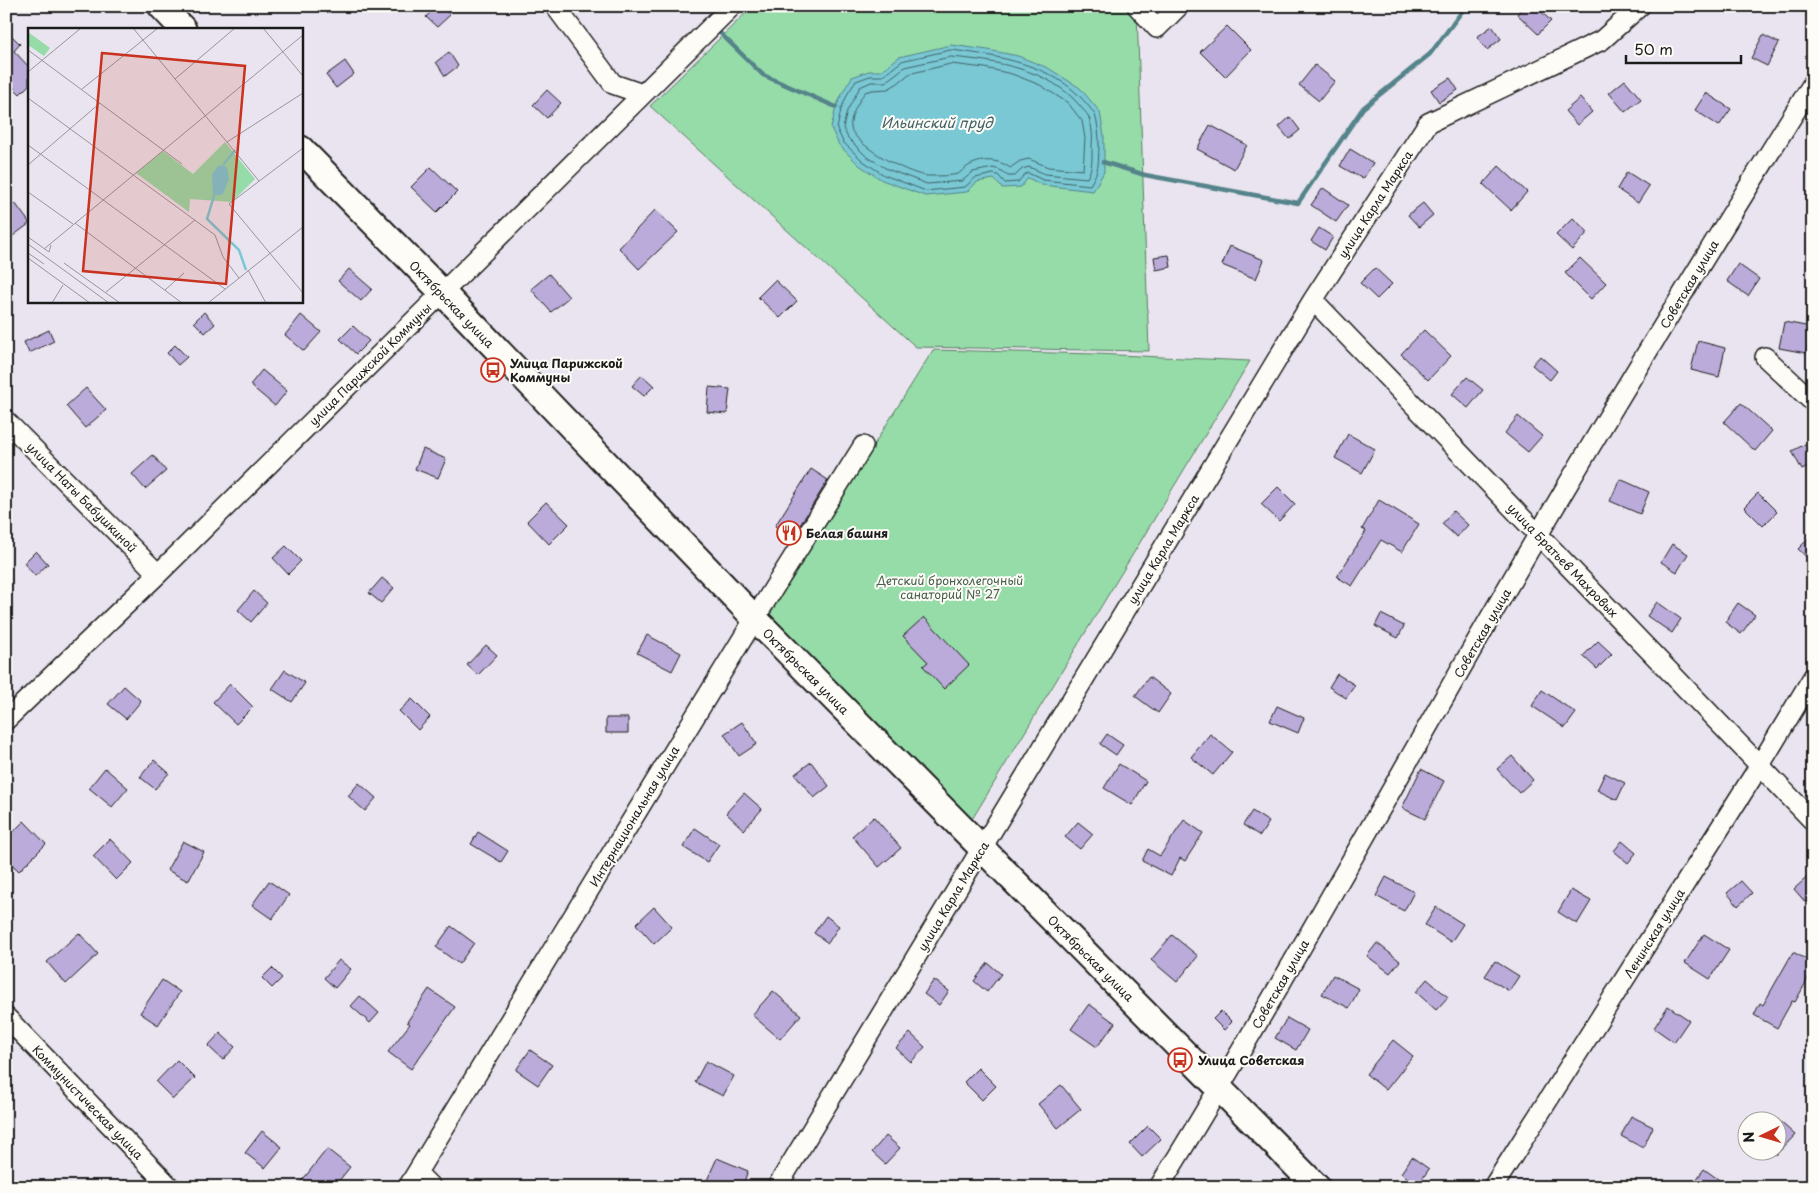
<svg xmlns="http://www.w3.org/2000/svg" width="1819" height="1193" font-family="'Playpen Sans',sans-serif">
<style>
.green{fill:#96dca9;stroke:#597c62}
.water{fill:#79c8d4;stroke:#54838a}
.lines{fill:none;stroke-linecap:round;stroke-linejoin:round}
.shore{stroke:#416166;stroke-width:1}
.stream{stroke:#54838a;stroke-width:4.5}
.building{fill:#bbabdb;stroke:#1c1c1c}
.minor-casing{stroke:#1c1c1c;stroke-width:22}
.major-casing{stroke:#1c1c1c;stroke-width:29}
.minor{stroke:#fdfcf7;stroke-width:19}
.major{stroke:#fdfcf7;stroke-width:25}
.labels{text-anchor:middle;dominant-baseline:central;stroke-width:4;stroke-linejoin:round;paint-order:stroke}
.street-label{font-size:12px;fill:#1c1c1c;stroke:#fdfcf7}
.poi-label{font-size:12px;font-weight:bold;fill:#1c1c1c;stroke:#fdfcf7;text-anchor:start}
.park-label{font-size:12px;fill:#475f4d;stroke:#fdfcf7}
.water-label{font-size:14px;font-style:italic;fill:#416166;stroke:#fdfcf7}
.inset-river{fill:none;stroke:#79c8d4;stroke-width:2.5}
.inset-road{fill:none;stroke:#97949b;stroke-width:1}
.view{fill:#c8321e;fill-opacity:0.15;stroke:#c8321e;stroke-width:2.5}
.inset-edge{fill:none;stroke:#1c1c1c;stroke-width:2.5}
</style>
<rect width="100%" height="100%" fill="#e9e4ef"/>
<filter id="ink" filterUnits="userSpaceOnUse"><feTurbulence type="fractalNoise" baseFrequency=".02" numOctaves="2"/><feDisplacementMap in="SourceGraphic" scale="10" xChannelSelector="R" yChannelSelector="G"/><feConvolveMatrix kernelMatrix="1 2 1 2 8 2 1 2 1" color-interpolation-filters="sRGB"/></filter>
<g filter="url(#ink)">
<!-- green -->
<path class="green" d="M753,6H1131L1137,12L1149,351L916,347L650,106Z
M933,350L1095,354L1250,361L971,821L769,613Z"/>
<!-- water -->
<path class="water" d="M951,45L988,50L1018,56L1048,68L1080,88L1100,112L1104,136V172L1093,191L1042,185L1028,178L1021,187L1002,188L994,179L977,182L967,192L925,196L882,180L859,165L839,145L831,128L836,107L844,90L852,77L869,71H881L899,57Z"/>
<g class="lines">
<!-- shore -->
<path class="shore" d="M951,50C999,56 1053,64 1086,103C1089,107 1093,111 1095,115C1098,124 1099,136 1099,145C1098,164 1100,169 1090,185L1043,180L1028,173L1024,175L1018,182L1005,183L998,175L993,174L975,178L965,187L926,191L884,175L863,161L843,142L837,129L841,109L848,93L856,81L870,76H883L902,61Z
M951,57C996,61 1050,69 1080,106C1083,110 1088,114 1089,118C1092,126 1093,136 1092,145C1092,157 1093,168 1087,178L1045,174L1029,167L1022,169L1015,176H1008L1000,170L993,168L973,172L962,181L927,184L887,169L866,156L848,138L843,128L847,111L860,87L871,82H885L905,67Z
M951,64L985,68L1012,74L1040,85L1068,103L1082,121L1085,138L1083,170L1048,167L1029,159L1020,161L1010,168C999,159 980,158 967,167C964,169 961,172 958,174C950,176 939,176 931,176C914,178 855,146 851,128C849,117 859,101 865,92L872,90L888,89L898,83L909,74Z"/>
<!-- stream -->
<path class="stream" d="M715,28L763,75L836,107
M1103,162L1145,175L1298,203L1363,108L1430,54L1466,6"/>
</g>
<!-- building -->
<path class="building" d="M436,6H441L450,15L437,27L426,17Z
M1524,6H1535L1551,21L1538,34L1517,14Z
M1227,26L1251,50L1225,77L1200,52Z
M1492,26L1501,39L1487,50L1477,37Z
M6,30L20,44L14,51L29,67V85L20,94L6,80Z
M1763,35L1779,43L1767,66L1751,58Z
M449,52L458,66L445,76L436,62Z
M345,61L354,74L336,88L326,75Z
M1315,65L1335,81L1319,101L1299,85Z
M1450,78L1458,90L1439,102L1431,90Z
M1625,80L1641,99L1625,112L1609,93Z
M547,90L561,103L547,118L533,105Z
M1706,93L1731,109L1719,126L1695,110Z
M1580,98L1592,112L1577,125L1565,111Z
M1290,117L1300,130L1289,139L1279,127Z
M1210,125L1247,145L1234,169L1197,149Z
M1350,149L1373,163L1363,179L1340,166Z
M1499,166L1527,192L1511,210L1483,184Z
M431,167L457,192L437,212L411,187Z
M1627,172L1649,186L1638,203L1617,189Z
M1323,188L1348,205L1336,222L1311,205Z
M15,203L29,222V224L6,241V209Z
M1423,203L1433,215L1419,227L1408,215Z
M655,210L678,232L639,269L619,248Z
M1573,218L1588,232L1572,250L1556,235Z
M1319,228L1333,237L1325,250L1311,241Z
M1230,246L1264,260L1256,279L1222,265Z
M1169,255L1171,267L1156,270L1154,257Z
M1580,258L1606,283L1591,299L1565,273Z
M1738,264L1759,279L1748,296L1727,281Z
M1375,268L1392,284L1377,299L1360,283Z
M349,269L372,289L361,301L338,281Z
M549,274L569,297L551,312L531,289Z
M775,280L797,301L780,318L758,297Z
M204,312L215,324L205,333L194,322Z
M301,315L321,332L304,351L285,335Z
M1784,322L1811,327L1806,353L1779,348Z
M353,326L369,341L356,354L340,339Z
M49,330L54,341L29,353L24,342Z
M1424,330L1451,356L1428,380L1401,354Z
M1698,341L1725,348L1719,377L1691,370Z
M175,345L187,357L178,365L167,353Z
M1540,356L1557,371L1550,380L1532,365Z
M262,370L287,391L275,406L250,385Z
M642,375L654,386L644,396L632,386Z
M1467,377L1483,390L1468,408L1452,394Z
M709,387L730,389L727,414L707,412Z
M86,388L106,410L85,428L66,406Z
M1741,403L1772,431L1755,451L1724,422Z
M1518,416L1542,436L1528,452L1505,433Z
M1348,434L1375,449L1362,473L1335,458Z
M1813,440V465L1802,470L1792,451Z
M423,449L446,459L438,478L415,469Z
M153,455L166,471L145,489L132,474Z
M811,469L828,480L789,543L784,542L782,537L783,533L775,526Z
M1620,479L1649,492L1640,514L1610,501Z
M1278,487L1295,504L1279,521L1261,504Z
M1758,493L1777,512L1763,526L1744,507Z
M1379,500L1419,524L1402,552L1381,540L1352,586L1337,577L1366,531L1362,529Z
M546,502L569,524L549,544L527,521Z
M1453,511L1468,525L1457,537L1442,524Z
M1813,534V563L1798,549Z
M1672,544L1688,554L1677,572L1661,562Z
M286,546L301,561L288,574L273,558Z
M36,551L48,564L35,576L24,563Z
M382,578L394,588L381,603L369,593Z
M254,591L267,603L251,622L238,610Z
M1657,602L1681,619L1672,633L1647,616Z
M1738,603L1755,615L1741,634L1725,622Z
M1381,614L1404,626L1398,638L1375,626Z
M924,617L969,665L944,689L923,666L928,662L903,636Z
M647,635L681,653L672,671L637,653Z
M1598,641L1612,654L1597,669L1583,656Z
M486,645L497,655L478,675L467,665Z
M285,670L305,683L292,702L272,689Z
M1337,674L1355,685L1346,698L1329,687Z
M1149,677L1171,694L1158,713L1135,696Z
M230,684L253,707L236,724L213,702Z
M124,686L141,701L126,719L108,704Z
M1542,690L1576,713L1565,728L1532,706Z
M412,699L430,717L418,730L399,711Z
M1277,706L1304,718L1298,733L1270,721Z
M606,718H628V733H606Z
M742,722L757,744L739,756L724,734Z
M1107,734L1123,745L1116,755L1100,744Z
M1210,734L1232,752L1213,775L1191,757Z
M1512,756L1533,780L1519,793L1497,769Z
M154,760L169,773L155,789L140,777Z
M811,762L829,786L814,798L795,774Z
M1119,764L1146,781L1132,805L1104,788Z
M105,768L128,788L112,807L89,788Z
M1421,769L1444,781L1425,819L1402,808Z
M1605,773L1625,783L1617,800L1597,790Z
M359,783L376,798L365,811L348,796Z
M744,793L762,809L744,830L726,813Z
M1252,811L1269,822L1260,836L1243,825Z
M874,817L901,848L879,867L852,836Z
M1184,820L1203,833L1185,861L1180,858L1171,876L1142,861L1148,849L1160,856Z
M24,821L46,844L19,871L6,859V839Z
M1078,822L1093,834L1080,849L1065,837Z
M695,828L719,844L707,862L683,847Z
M478,832L508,851L501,862L471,844Z
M110,839L133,863L116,880L93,856Z
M183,841L204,852L188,881L167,870Z
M1622,841L1636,853L1628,863L1614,851Z
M1813,872V911L1794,889Z
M1386,877L1414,892L1404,911L1376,896Z
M269,881L289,895L272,919L252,905Z
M1741,881L1752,893L1738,906L1727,893Z
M1571,890L1591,901L1577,924L1558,912Z
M654,907L672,927L654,944L636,924Z
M1436,907L1463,924L1451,942L1425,925Z
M826,916L839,926L828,943L814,933Z
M451,926L474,943L459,964L436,947Z
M79,933L98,954L66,984L47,962Z
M1704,934L1729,950L1710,979L1685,963Z
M1172,935L1198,956L1177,982L1151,960Z
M1377,943L1400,961L1390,973L1367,956Z
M1793,952L1813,963V970L1795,1002L1792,1001L1777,1028L1754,1015L1760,1003L1763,1005Z
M339,960L351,969L335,988L324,978Z
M1495,961L1519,976L1509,991L1485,976Z
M988,963L1001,974L987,992L974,981Z
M272,968L282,978L272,988L262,978Z
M1333,975L1359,989L1349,1008L1322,994Z
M1427,979L1448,997L1436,1010L1416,992Z
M162,980L180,992L158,1025L140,1013Z
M934,980L949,991L939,1005L924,994Z
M429,989L455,1007L411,1069L388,1052L410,1024L407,1022Z
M773,991L801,1015L780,1039L752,1015Z
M360,996L379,1013L370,1023L351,1006Z
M1089,1004L1115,1023L1097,1047L1071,1029Z
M1668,1006L1689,1020L1674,1042L1654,1028Z
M1221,1011L1232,1022L1224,1030L1213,1019Z
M1287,1018L1308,1030L1296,1050L1275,1038Z
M220,1033L235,1047L223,1060L208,1046Z
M910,1033L925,1047L911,1062L896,1048Z
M1393,1040L1413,1056L1386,1090L1366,1074Z
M530,1050L552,1065L538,1085L516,1070Z
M177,1060L195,1078L173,1099L156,1082Z
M706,1061L734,1076L723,1096L695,1082Z
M978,1068L996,1086L982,1100L964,1082Z
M1061,1085L1081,1109L1058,1128L1038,1104Z
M1631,1116L1653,1127L1643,1148L1621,1136Z
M1776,1118L1795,1135L1776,1155Z
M1148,1126L1161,1139L1142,1157L1130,1144Z
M262,1131L282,1147L265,1168L245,1153Z
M886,1136L900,1148L885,1164L872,1152Z
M327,1149L350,1167L334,1187H297Z
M1412,1157L1429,1169L1418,1185L1401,1173Z
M717,1158L748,1171L742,1187H704Z
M1704,1169L1729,1187H1691Z"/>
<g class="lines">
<!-- minor casing -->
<g class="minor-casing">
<path id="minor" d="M555,6L613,84L642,94
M1137,6L1157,28L1179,6
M1313,300L1813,821
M1765,357L1813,402
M6,421L158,574
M6,720L158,574L732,6
M6,1017L170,1187
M417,1173L431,1187
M408,1187L755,618L863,446
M777,1187L1313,300L1428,123L1602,40L1640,6
M1159,1187C1291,973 1411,752 1538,535C1627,383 1720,232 1813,83
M1493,1187L1760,765L1813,677"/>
</g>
<!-- major casing -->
<g class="major-casing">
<path id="major" d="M161,6L183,29
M301,149L442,292L763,627L1317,1187"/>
</g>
<!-- minor -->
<use href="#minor" class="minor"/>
<!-- major -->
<use href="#major" class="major"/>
</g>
</g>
<!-- icons -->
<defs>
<g id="bus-ring" transform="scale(1.25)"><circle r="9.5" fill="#fdfcf7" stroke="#c8321e" stroke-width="1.5"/><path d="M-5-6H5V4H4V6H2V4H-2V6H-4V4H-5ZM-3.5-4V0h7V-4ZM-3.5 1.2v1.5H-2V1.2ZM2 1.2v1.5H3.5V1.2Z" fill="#c8321e"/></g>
<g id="restaurant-ring" transform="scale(1.25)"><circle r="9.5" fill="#fdfcf7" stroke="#c8321e" stroke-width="1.5"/><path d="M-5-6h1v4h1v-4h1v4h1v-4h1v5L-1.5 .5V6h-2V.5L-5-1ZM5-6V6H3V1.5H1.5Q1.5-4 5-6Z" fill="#c8321e"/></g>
</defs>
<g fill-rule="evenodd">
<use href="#bus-ring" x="493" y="370"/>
<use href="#restaurant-ring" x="789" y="533"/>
<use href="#bus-ring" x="1180" y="1060"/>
</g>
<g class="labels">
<!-- street labels -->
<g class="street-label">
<text transform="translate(1375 204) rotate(-57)">улица Карла Маркса</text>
<text transform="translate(1689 284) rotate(-59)">Советская улица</text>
<text transform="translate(452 304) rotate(46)">Октябрьская улица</text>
<text transform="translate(370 364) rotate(-45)">улица Парижской Коммуны</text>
<text transform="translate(82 497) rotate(45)">улица Наты Бабушкиной</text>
<text transform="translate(1163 549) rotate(-59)">улица Карла Маркса</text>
<text transform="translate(1563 560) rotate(46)">улица Братьев Махровых</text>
<text transform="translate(1482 633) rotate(-60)">Советская улица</text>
<text transform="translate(806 671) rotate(45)">Октябрьская улица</text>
<text transform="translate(634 816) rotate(-59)">Интернациональная улица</text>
<text transform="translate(953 896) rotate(-59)">улица Карла Маркса</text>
<text transform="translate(1654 933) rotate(-58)">Ленинская улица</text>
<text transform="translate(1091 958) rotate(45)">Октябрьская улица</text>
<text transform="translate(1280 984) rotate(-60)">Советская улица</text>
<text transform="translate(88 1102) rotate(46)">Коммунистическая улица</text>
</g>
<!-- poi labels -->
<g class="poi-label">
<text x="510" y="363">Улица Парижской<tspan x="510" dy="14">Коммуны</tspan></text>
<text x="806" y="533">Белая башня</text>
<text x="1198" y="1060">Улица Советская</text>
</g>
<!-- park labels -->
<g class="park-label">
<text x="950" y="580">Детский бронхолегочный<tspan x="950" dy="14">санаторий № 27</tspan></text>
</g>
<!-- water labels -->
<g class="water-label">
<text x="937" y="122">Ильинский пруд</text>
</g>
</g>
<!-- overview -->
<g transform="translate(28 28)">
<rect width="275" height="275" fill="#e9e4ef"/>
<path d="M0,4L22,20L16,28L0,17ZM197,114L227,151L204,174L162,171L161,184L108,145L135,123L165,146Z" fill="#96dca9"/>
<path d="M191,137L199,139L201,151L195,166L185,168L184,146Z" fill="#79c8d4"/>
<path class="inset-river" d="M195,137L207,122M186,168L179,191L211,222L218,242"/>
<path class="inset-road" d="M105,0L231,153M235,0L275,48M0,22L154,136M0,44L53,0M147,51L207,0M54,61L130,0M0,70L187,207L195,229L211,250M199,114L275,65M0,117L197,261M275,120L201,176L275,265M0,137L72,75M0,164L45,196M47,195L154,275M0,209L21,224L23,217M0,216L81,275M16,221L275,7M0,225L16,236M0,230L62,275M36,235L92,275M220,242L238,275M137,262L156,245M78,264L167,192M24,275L35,257M180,275L275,199"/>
<path class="view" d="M74,25L217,38L198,256L55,243Z"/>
<rect width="275" height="275" class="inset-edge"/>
</g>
<!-- margin -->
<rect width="1819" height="1193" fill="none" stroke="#fdfcf7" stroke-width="25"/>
<rect x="12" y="12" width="1794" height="1168" fill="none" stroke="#1c1c1c" stroke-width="2" filter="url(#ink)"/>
<!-- north arrow -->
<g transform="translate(1762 1136) rotate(265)"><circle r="24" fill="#fdfcf7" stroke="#a3a29f"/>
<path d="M0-4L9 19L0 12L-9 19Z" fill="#c8321e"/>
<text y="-8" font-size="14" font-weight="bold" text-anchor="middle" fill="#1c1c1c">N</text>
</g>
<!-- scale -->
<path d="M1626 55v8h115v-8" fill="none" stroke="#1c1c1c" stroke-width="2.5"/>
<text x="1634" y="55" font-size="15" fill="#1c1c1c" stroke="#fdfcf7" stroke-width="4" paint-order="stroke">50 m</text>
</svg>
